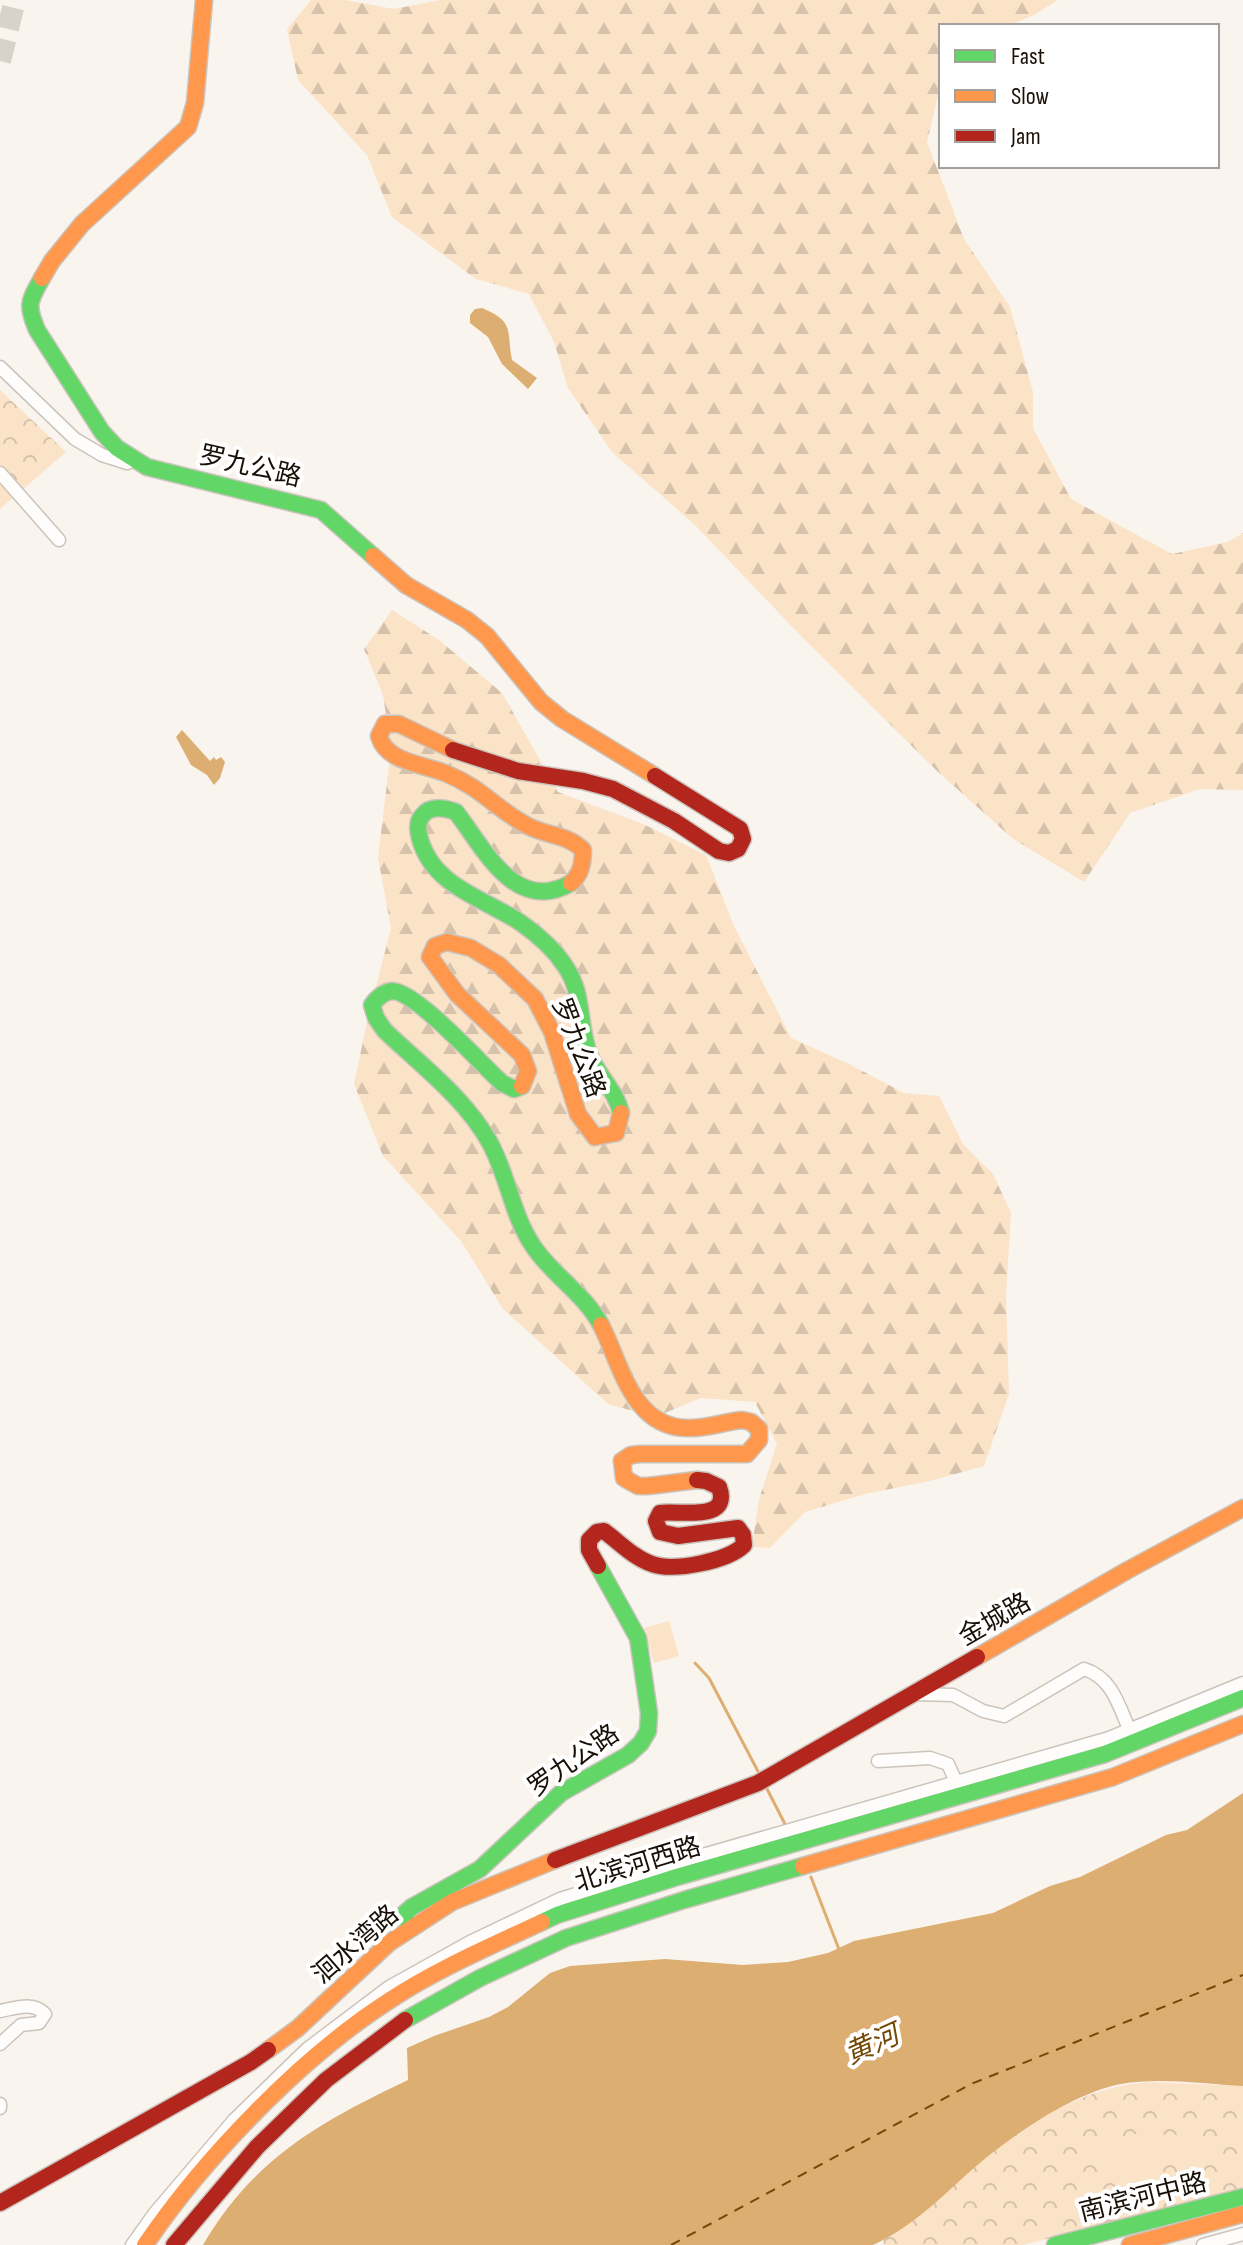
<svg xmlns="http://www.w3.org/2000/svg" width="1243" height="2245" font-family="'Sofia Sans Condensed','Noto Sans SC',sans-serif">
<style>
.forest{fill:url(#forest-firs)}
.park{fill:url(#park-crowns)}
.pitch{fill:#fbe3c8}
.water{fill:#ddae71}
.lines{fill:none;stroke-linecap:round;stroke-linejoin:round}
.stream{stroke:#ddae71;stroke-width:3}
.ferry{stroke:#734906;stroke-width:2;stroke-dasharray:10 8;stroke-linecap:butt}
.highway-tunnel{stroke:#d8d2cb;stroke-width:22;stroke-dasharray:22 11;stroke-linecap:butt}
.street-casing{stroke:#cbc4bc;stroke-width:15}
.fast-casing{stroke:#cbc4bc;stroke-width:19}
.slow-casing{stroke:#cbc4bc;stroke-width:19}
.jam-casing{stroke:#cbc4bc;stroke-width:19}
.street{stroke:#fefdfc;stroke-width:12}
.fast{stroke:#63d668;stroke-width:16}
.slow{stroke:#ff974d;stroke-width:16}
.jam{stroke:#b3261e;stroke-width:16}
.labels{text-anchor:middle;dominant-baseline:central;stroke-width:8;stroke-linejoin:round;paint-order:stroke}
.street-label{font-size:26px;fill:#181006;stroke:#fff}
.water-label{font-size:28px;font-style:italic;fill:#734906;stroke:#fff}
</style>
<defs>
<pattern id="forest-firs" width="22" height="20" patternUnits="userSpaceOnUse" patternTransform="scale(2)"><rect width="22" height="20" fill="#fbe3c8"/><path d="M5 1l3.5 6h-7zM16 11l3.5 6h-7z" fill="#d6c2aa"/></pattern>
<pattern id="park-crowns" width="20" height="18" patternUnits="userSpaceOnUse" patternTransform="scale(2)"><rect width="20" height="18" fill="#fbe3c8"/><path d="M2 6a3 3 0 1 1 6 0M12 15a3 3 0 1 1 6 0" fill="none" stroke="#d6c2aa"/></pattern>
</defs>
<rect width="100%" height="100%" fill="#faf4ee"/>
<!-- forest -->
<path class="forest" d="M311,0H345L394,9L440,0H1058L1034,15L1007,26H941V83L927,142L964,239L1010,307L1033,392V428L1071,499L1172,554L1228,542L1243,533V790L1200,789L1130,813L1084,882L1012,838L936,770L800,635L695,525L612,452L568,388L554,342L529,294L476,279L392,217L367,155L298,80L287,29Z
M392,610L439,640L502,693L558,792L643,824L706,855L734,926L791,1038L849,1064L904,1093L939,1096L963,1144L993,1174L1011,1213L1006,1295L1009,1394L984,1466L930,1481L865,1494L805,1512L770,1548L752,1547L759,1499L777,1444L755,1402L701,1398L655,1417L608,1404L503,1309L461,1241L383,1156L354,1084L367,1022L391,928L378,858L391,749L383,695L364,649Z"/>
<!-- park -->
<path class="park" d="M0,390L66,452L0,509Z
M1151,2082L1243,2086V2189L1023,2245H884L883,2240C918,2221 945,2192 975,2167C1025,2125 1085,2085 1151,2082Z"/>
<!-- pitch -->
<path class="pitch" d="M669,1621L679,1656L654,1663L644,1628Z
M1139,2133L1152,2137L1173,2133L1192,2146L1215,2144L1218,2153L1112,2179L1103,2177L1095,2146Z"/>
<!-- water -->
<path class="water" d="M482,308C516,322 506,331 512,360L537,378L528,389L502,364L488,337L470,323V315L475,309Z
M182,730L210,761L214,757L216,760L221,757L225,762L220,778L214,785L207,775L191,765L176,737Z
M1243,1793V2086C1204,2084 1160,2077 1121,2084C1073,2093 1011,2136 974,2168C942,2196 913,2227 873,2245H203C254,2158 320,2122 408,2080L407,2048L434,2036L489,2017L508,2007L550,1973L570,1966L665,1959L743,1965L788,1962L828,1953L854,1941L993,1913L1050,1886L1080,1877L1166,1835L1187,1830Z"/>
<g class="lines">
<!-- stream -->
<path class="stream" d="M695,1663L709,1678L761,1777
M766,1787L786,1826
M811,1877L840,1952"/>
<!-- ferry -->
<path class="ferry" d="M671,2245L971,2084L1243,1975"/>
<!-- highway-tunnel -->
<path class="highway-tunnel" d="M0,61L15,0"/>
<!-- street casing -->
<g class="street-casing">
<path id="street" d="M0,367L75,439L102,455L127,463L134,460
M0,473L59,540
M915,1694L953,1695L983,1711L1004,1716L1084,1669C1114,1678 1120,1710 1132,1736
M878,1761L930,1758L948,1764L956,1782
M0,2011C16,2008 33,2001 45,2014L39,2023L21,2025L0,2044
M0,2104V2108
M132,2245L154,2214L234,2120L307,2049L389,1987L470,1942L560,1899L682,1861L1109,1738L1243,1683
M1203,2245L1243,2234"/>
</g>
<!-- fast casing -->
<g class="fast-casing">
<path id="fast" d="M42,278C29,302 26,304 37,330L102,432L117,448L147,467L321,510L373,556
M571,883C515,915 484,848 456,812C445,808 430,805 422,816C417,822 418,832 420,839C433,887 486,899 521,923C538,935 554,949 565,966C584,993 578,1024 589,1054C597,1075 616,1090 621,1113
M522,1086L514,1089L502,1083C482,1065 416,991 392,991C383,992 377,998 372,1005L376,1018L385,1031C422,1066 465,1098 490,1143C508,1176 512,1215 533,1246C552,1275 584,1293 601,1325
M542,1922L557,1915L677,1877L1105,1754L1243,1698
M410,1927L404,1914L412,1907L480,1869L561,1793L628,1755L641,1743L648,1731L649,1713L638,1638L598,1566
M405,2020L480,1978L566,1938L684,1900L803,1866
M1055,2245L1243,2197"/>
</g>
<!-- slow casing -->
<g class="slow-casing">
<path id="slow" d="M42,278L52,261L82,224L188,127L195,103L204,0
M373,556L406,585L467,620L487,636L541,702L562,719L655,776
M453,750L399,724H385L379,736C386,762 422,764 445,773C481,787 497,810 528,826C547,836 567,834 583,850C583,863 581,874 571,883
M522,1086L528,1071L522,1055L457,994L430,957L435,946L447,942L471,948L499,965L535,999L552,1032L578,1114L595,1137L616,1133L621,1113
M601,1325C621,1364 632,1427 687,1428C706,1429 723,1422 742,1420L751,1422L759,1429V1440L747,1454H641L631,1455L622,1461L624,1478L638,1486H648L697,1480
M977,1657L1128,1570L1243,1508
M803,1866L1113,1777L1243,1724
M268,2050L298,2028L389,1943L452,1902L555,1860
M145,2245C204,2158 301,2057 390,2000C437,1969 491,1946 542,1922
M1130,2245L1243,2214"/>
</g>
<!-- jam casing -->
<g class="jam-casing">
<path id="jam" d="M453,750L518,771L583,781L613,789L674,821L719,851L729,853L738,849L743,839L740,829L655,776
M598,1566L589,1550V1540L597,1532L604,1531C619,1542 634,1558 652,1564C674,1572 728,1561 744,1545L743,1535L738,1528L678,1536L660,1532L656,1521L660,1513C678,1510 732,1523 719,1487L706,1481L697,1480
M555,1860L758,1783L977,1657
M0,2203L251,2062L268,2050
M174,2245L257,2147L326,2080L405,2020"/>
</g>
<!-- street -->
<use href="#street" class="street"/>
<!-- fast -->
<use href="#fast" class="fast"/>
<!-- slow -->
<use href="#slow" class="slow"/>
<!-- jam -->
<use href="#jam" class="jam"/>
</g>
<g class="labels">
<!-- street labels -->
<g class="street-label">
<text transform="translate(250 467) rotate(13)">罗九公路</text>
<text transform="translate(578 1048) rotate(69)">罗九公路</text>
<text transform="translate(995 1620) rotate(-30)">金城路</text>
<text transform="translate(574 1761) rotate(-35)">罗九公路</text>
<text transform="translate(638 1865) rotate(-17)">北滨河西路</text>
<text transform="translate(356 1945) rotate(-41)">洄水湾路</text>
<text transform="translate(1143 2198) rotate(-14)">南滨河中路</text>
</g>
<!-- water labels -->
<g class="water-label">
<text transform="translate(872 2045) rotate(-24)">黄河</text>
</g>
</g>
<!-- legend -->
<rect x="939" y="24" width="280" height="144" fill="#ffffff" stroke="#a39f9b" stroke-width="2"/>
<rect x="955" y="50" width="40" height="12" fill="#63d668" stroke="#a39f9b" stroke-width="2"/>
<text x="1011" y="64" font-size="24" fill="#181006">Fast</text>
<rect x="955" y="90" width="40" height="12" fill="#ff974d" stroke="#a39f9b" stroke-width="2"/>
<text x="1011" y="104" font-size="24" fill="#181006">Slow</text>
<rect x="955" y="130" width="40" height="12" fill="#b3261e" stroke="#a39f9b" stroke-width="2"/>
<text x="1011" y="144" font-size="24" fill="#181006">Jam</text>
</svg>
